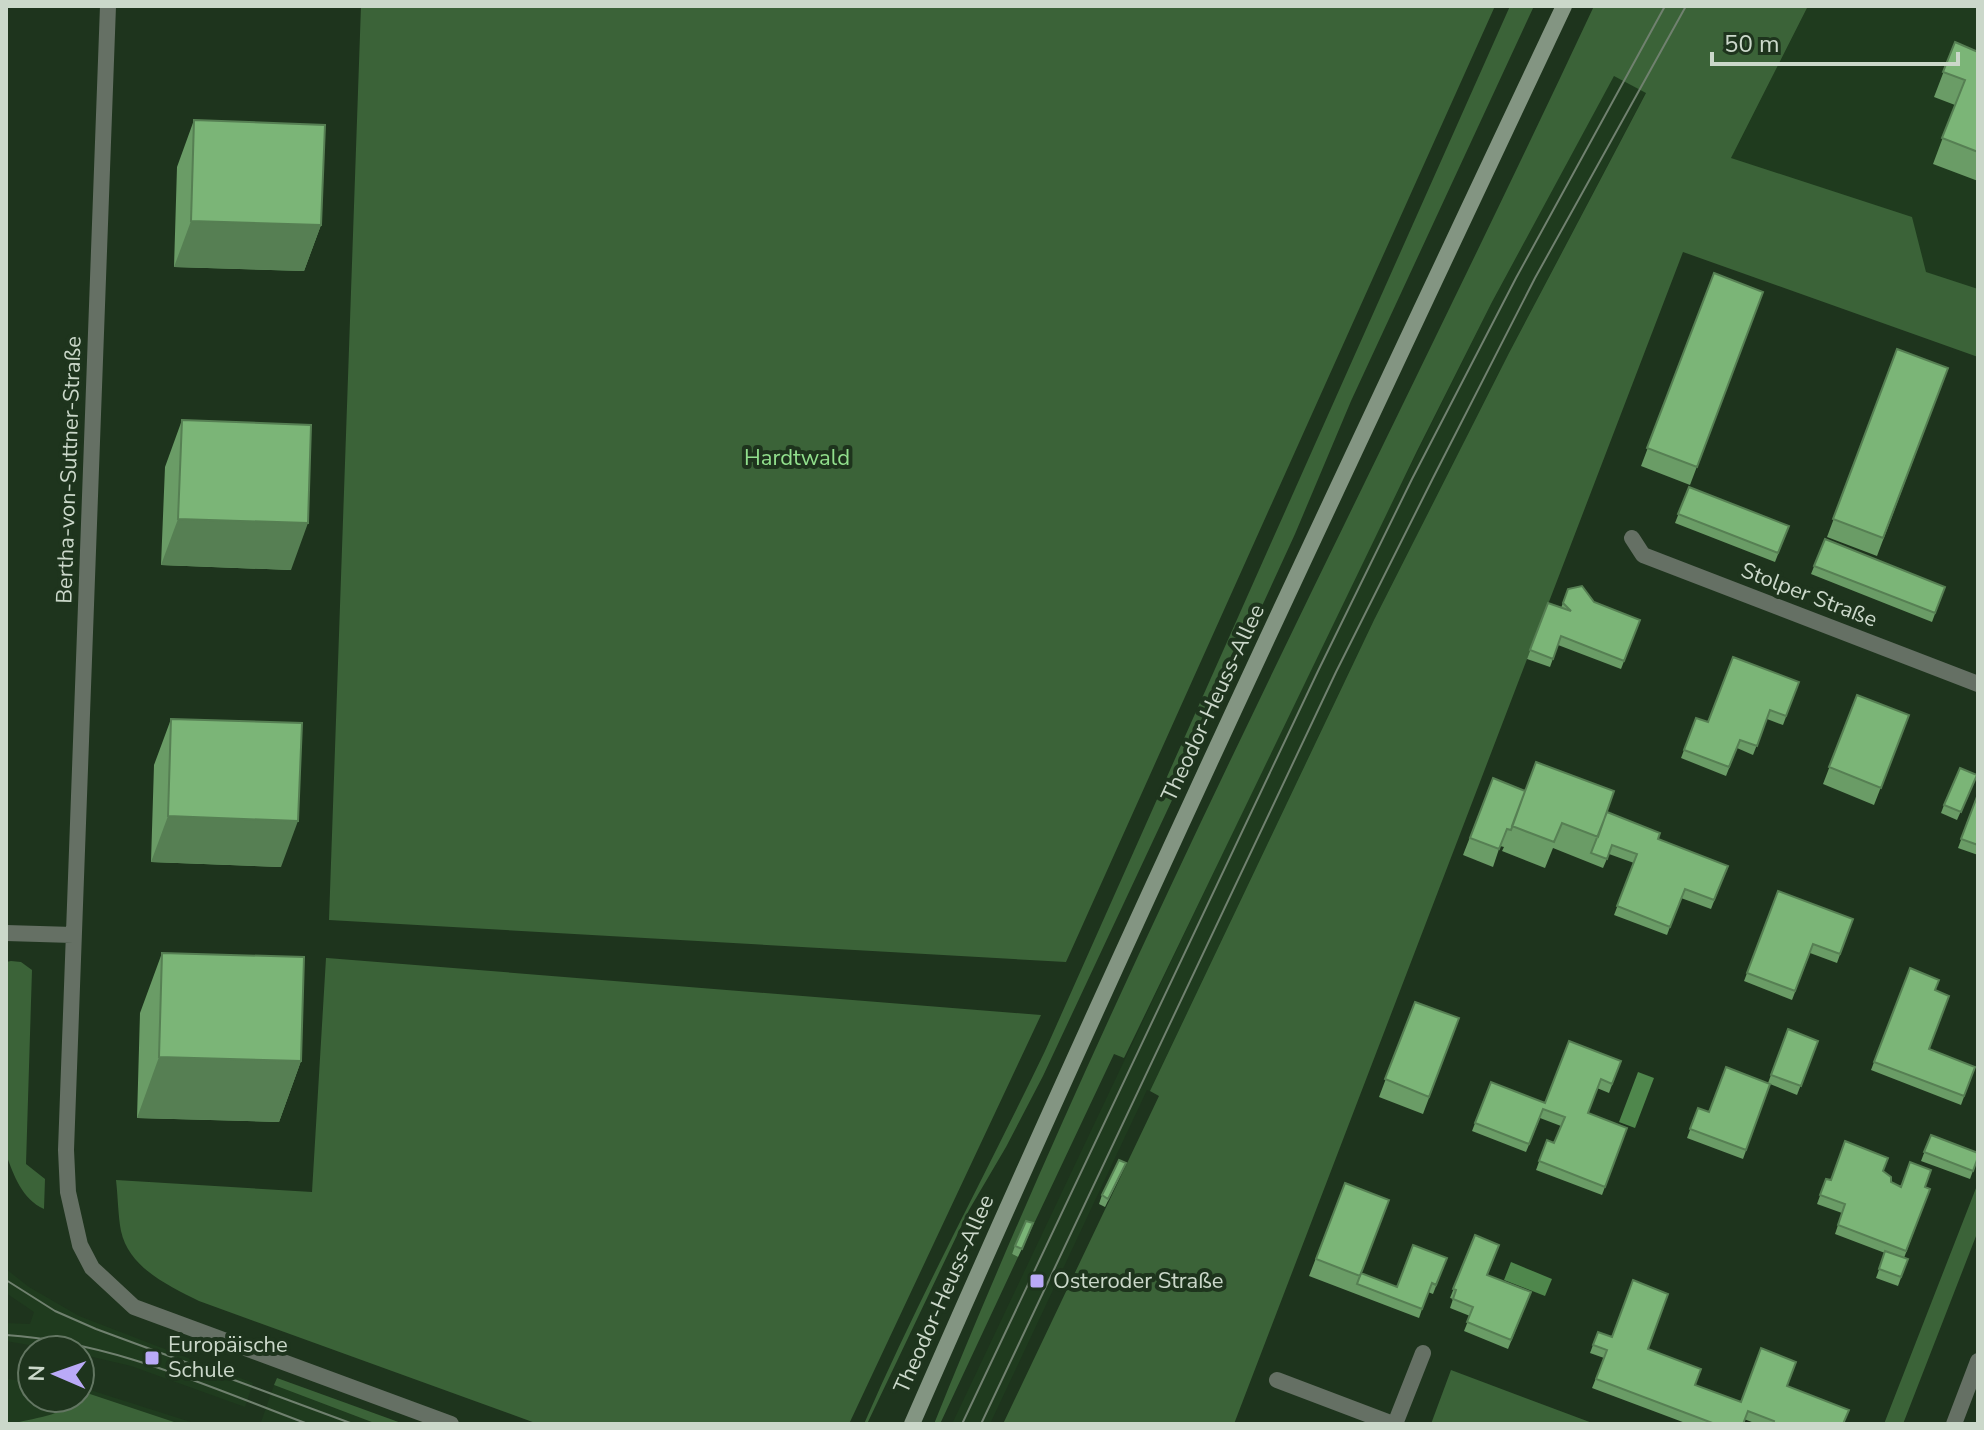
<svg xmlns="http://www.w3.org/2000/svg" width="1984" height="1430" font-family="'Nunito Sans',sans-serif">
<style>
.built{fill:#1f3b1e}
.green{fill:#3b6338}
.water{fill:#4f874c}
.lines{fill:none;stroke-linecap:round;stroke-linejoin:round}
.minor{stroke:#657064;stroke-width:16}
.secondary{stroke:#839582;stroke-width:16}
.tram{stroke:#70816f;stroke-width:2}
.wall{fill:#6a9c66}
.shaded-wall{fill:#567f53}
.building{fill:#7bb577;stroke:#567f53;stroke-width:2}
.poi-dot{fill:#baaaf7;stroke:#1e341d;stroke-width:3}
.labels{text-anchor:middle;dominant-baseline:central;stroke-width:8;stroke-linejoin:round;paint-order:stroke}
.park-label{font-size:22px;fill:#91df8c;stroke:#1e341d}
.street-label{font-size:22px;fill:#cbd8ca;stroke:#1e341d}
.poi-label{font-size:22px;fill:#cbd8ca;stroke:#1e341d;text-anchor:start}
</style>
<rect width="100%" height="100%" fill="#1e341d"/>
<!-- built -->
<path class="built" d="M1808,6H1978V357L1731,158Z
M1614,75L1646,92L1509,353L1374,620L1150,1091L1147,1090L990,1424H952L1326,635L1492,302Z
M6,1269L29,1287L79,1316L253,1383L245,1407L131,1366L80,1354V1350H57L6,1341V1323L30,1324L34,1312L6,1293Z
M6,1379L32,1382V1398H80V1388H84L197,1424H6Z
M274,1385L377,1424L261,1422Z"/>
<!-- green -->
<path class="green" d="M361,6H1495L1066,962L329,920Z
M1510,6H1534L1351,401L1295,534L1224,689L1043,1076L1006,1147L969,1210L867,1424H864C919,1297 985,1176 1045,1051Z
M1594,6H1808L1731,158L1912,217L1926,272L1978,289V357L1683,252L1234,1424H1003L1159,1096L1150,1091L1374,620L1509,353L1646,93L1614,76L1492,302L1417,451L1124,1058L1114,1054L1030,1232L1024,1230L1012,1254L1018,1257L940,1424H934C1129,940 1373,478 1594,6Z
M326,958H327L1041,1015L849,1424H538L199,1301C169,1286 129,1268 121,1231C118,1215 118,1197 116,1180L312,1192Z
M11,961L21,962L32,970L26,1164L45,1179L44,1209C22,1199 14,1176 6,1154V962Z
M1978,1183V1231L1903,1424H1884Z
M1451,1370L1595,1424H1431Z
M277,1378L404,1424H377L274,1385Z
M84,1392L180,1424H12C40,1416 65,1417 84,1392Z"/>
<!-- water -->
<path class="water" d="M1638,1072L1654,1078L1635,1128L1619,1122Z
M1511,1262L1552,1279L1545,1296L1504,1280Z"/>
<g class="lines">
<!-- minor -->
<path class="minor" d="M108,6L66,1150L68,1192L80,1245L92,1268L134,1307L451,1424
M1632,538L1643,555L1978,684
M6,933L73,935
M1277,1380L1393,1424
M1395,1424L1423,1353
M1954,1424L1978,1361"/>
<!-- secondary -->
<path class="secondary" d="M912,1424C1120,947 1342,477 1564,6"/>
<!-- tram -->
<path class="tram" d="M6,1280L55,1311L96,1329L353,1424
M6,1335C113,1342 209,1387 308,1424
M962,1424L1318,671L1412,479L1516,278L1665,6
M981,1424L1336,672L1433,478L1535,278L1686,6"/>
</g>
<!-- wall -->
<path class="wall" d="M1955,42L1978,52V181L1933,164L1955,105L1934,97Z
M194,120L321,225L304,271L174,267L177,167Z
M1714,273L1763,292L1690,485L1641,466Z
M1897,349L1948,368L1877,556L1827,537Z
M182,420L291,570L161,565L165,467Z
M1689,487L1789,526L1775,562L1675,523Z
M1825,539L1945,587L1932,622L1811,574Z
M1568,589L1594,602L1640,620L1621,669L1558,645L1550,667L1527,659L1548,603L1561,608Z
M1799,682L1783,725L1767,719L1753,755L1737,748L1726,776L1681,758L1696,718L1708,722Z
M1857,695L1909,715L1874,805L1823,784Z
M171,719L281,867L151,862L154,765Z
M1977,775L1957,820L1941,813L1944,805Z
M1493,778L1599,834L1658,839L1728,866L1711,909L1681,898L1667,935L1614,915L1634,863L1609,854L1603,868L1553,848L1545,868L1502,851L1504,847L1500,846L1493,867L1463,855Z
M1978,794V855L1958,848Z
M1778,891L1853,919L1837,963L1810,953L1792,1000L1744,981Z
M162,953L301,1061L279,1122L137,1118L140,1013Z
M1910,968L1935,991L1929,1049L1975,1067L1961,1105L1871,1070Z
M1415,1002L1459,1018L1423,1114L1379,1097Z
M1788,1029L1818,1041L1797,1095L1770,1084L1743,1159L1687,1138L1698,1108L1709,1112L1768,1083Z
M1621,1061L1609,1093L1597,1088L1588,1113L1627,1128L1602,1195L1536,1170L1547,1140L1554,1143L1561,1126L1540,1118L1526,1152L1472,1131L1491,1082L1545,1103Z
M1931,1135L1978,1157L1970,1179L1921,1161Z
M1883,1171L1891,1182L1901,1187H1925L1930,1189L1904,1258L1908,1259L1898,1286L1876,1278L1885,1253L1835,1234L1842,1213L1817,1204L1826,1179L1831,1180Z
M1122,1172L1105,1207L1099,1204L1102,1195Z
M1345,1183L1361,1273L1397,1287L1447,1258L1433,1294L1428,1292L1419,1318L1309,1276Z
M1030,1232L1018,1257L1012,1254L1015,1246Z
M1475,1235L1487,1275L1531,1292L1508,1349L1464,1331L1470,1316L1450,1308L1453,1299L1450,1298Z
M1593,1345L1648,1349L1695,1385L1741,1402L1787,1386L1843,1424H1757L1744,1419L1743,1424H1688L1592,1388L1604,1358L1590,1353Z"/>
<!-- shaded-wall -->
<path class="shaded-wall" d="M191,221L321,225L304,271L174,267Z
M178,519L308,523L291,570L161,565Z
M168,816L298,821L281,867L151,862Z
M159,1057L301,1061L279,1122L137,1118Z"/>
<!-- building -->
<path class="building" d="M1955,42L1978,52V152L1942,138L1965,80L1943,72Z
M194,120L325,125L321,225L191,221Z
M1714,273L1763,292L1697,467L1647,448Z
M1897,349L1948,368L1883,538L1833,519Z
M182,420L311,425L308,523L178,519Z
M1689,487L1789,526L1778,553L1678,514Z
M1825,539L1945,587L1935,613L1814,566Z
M1582,586L1594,602L1640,620L1624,661L1561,636L1553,659L1530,650L1548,603L1571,611L1563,603L1568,589Z
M1733,657L1799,682L1786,716L1770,710L1757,746L1740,740L1729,767L1684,750L1696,718L1708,722Z
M1857,695L1909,715L1881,788L1829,767Z
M171,719L302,723L298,821L168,816Z
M1536,762L1614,791L1598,837L1562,823L1554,842L1512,826Z
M1960,768L1977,775L1961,812L1944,805Z
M1493,778L1525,791L1511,830L1507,829L1499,849L1470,838Z
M1978,794V845L1961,839Z
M1607,812L1660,833L1658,839L1728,866L1714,900L1685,889L1670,927L1617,906L1637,854L1612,845L1607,859L1591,853Z
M1778,891L1853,919L1840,954L1813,944L1795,991L1747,973Z
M162,953L304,957L301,1061L159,1057Z
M1910,968L1939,980L1935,990L1949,996L1929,1049L1975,1067L1964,1096L1874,1062Z
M1415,1002L1459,1018L1429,1097L1385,1079Z
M1788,1029L1818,1041L1801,1086L1771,1075Z
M1569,1041L1621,1061L1612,1084L1601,1079L1588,1113L1627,1128L1605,1187L1539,1161L1547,1140L1554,1143L1565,1117L1543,1109L1529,1144L1475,1123L1491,1082L1545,1103Z
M1726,1067L1770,1084L1746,1150L1690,1129L1698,1108L1709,1112Z
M1931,1135L1978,1153V1157L1973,1171L1924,1152Z
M1845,1141L1888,1158L1883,1171L1891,1177V1182L1901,1187L1910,1162L1931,1170L1925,1187L1930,1189L1906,1251L1838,1225L1845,1204L1820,1195L1826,1179L1831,1180Z
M1119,1160L1126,1163L1108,1199L1102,1195Z
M1345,1183L1389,1200L1360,1276L1316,1259Z
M1026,1221L1033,1223L1022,1249L1015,1246Z
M1475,1235L1499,1245L1487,1275L1531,1292L1511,1340L1467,1322L1473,1307L1453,1299L1456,1290L1453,1289Z
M1413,1245L1447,1258L1436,1285L1432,1283L1422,1309L1357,1284L1361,1273L1397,1287Z
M1885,1251L1908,1259L1901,1277L1879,1269Z
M1633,1280L1668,1294L1648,1349L1701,1369L1695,1385L1741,1402L1761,1348L1796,1362L1787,1386L1849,1410L1843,1424H1773L1774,1421L1748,1411L1743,1424H1715L1596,1379L1607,1350L1593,1345L1598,1332L1612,1337Z"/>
<!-- markers -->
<g class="poi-dot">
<rect x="1029" y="1273" width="16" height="16" rx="4"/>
<rect x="144" y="1350" width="16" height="16" rx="4"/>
</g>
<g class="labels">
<!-- park labels -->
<g class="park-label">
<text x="797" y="458">Hardtwald</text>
</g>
<!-- street labels -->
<g class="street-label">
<text transform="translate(69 470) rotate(-88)">Bertha-von-Suttner-Straße</text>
<text transform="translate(1809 595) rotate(21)">Stolper Straße</text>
<text transform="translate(1213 703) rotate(-65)">Theodor-Heuss-Allee</text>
<text transform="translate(944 1294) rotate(-66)">Theodor-Heuss-Allee</text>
</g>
<!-- poi labels -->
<g class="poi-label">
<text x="1053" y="1281">Osteroder Straße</text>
<text x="168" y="1345">Europäische<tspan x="168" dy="25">Schule</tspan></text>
</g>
</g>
<!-- border -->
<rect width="1984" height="1430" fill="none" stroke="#cbd8ca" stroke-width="16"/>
<!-- north arrow -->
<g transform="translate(56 1374) rotate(272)"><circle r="38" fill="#1e341d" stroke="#637662" stroke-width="2"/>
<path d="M0-6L14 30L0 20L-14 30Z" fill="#baaaf7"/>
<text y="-12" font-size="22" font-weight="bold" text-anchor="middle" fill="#cbd8ca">N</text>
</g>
<!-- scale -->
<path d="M1712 52v12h246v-12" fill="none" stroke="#cbd8ca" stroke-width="4"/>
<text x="1724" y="52" font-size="24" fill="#cbd8ca" stroke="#1e341d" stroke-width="6" paint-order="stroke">50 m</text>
</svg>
